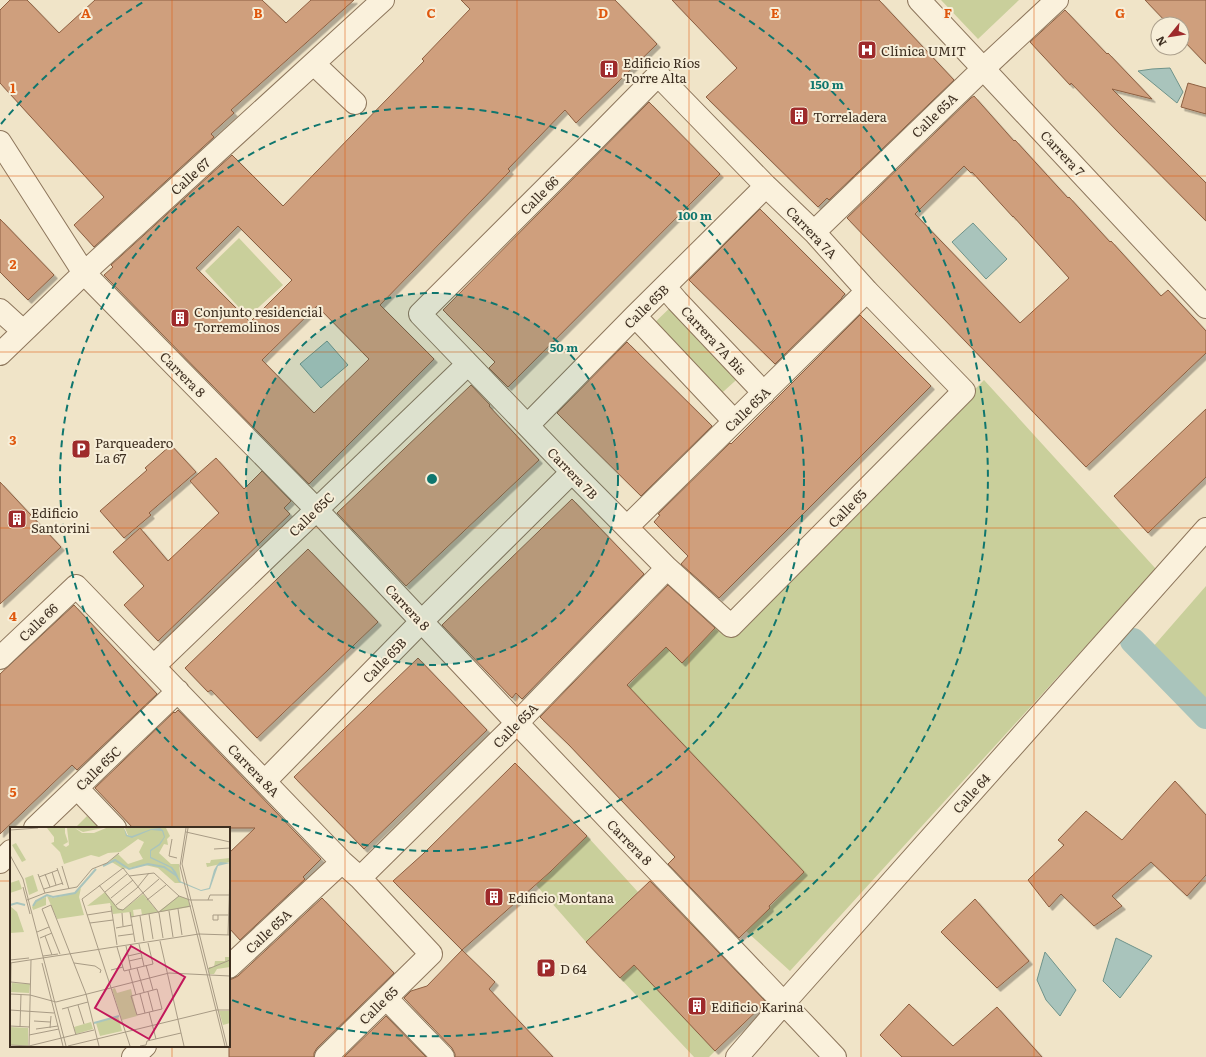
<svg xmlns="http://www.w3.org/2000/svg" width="1206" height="1057" font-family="Literata,serif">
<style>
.green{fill:#c9cf9b}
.water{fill:#a9c4bc;stroke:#6f938a}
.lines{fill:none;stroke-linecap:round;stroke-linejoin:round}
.canal{stroke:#a9c4bc;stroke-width:26}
.building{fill:#cf9f7d;stroke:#8d5f41;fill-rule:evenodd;filter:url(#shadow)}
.minor-casing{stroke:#8d765c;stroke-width:24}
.minor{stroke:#faf1dc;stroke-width:22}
.grid{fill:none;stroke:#df570d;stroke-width:1;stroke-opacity:0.55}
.ring{fill:none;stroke:#0f766e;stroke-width:2;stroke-dasharray:7 5}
.labels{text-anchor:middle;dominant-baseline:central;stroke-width:4;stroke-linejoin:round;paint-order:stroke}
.poi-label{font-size:13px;fill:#3d2e20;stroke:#f7eed8;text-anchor:start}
.street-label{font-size:13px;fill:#3d2e20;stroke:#f7eed8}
.inset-river{fill:none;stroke:#a9c4bc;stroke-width:2}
.inset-road{fill:none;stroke:#a89b85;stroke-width:1}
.view{fill:#c2185b;fill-opacity:0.15;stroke:#c2185b;stroke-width:2}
.inset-edge{fill:none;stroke:#3d2e20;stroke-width:2}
.grid-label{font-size:13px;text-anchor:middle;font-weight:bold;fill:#df570d;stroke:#f7eed8;stroke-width:4;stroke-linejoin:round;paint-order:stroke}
.centre{fill:#0f766e;stroke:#f7eed8;stroke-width:2}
.ring-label{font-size:12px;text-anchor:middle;font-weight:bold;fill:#0f766e;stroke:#f7eed8;stroke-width:4;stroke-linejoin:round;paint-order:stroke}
</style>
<defs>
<filter id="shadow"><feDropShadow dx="3.5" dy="3.5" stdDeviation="0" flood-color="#0004"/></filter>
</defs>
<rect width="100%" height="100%" fill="#f0e4c8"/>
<!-- green -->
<path class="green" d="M941,0H1019L978,39Z
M239,238L283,285L248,317L205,271Z
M677,301L744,373L714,400L648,329Z
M984,380L1156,569L790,971L746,931L804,872L628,686L665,646L682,662L716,627L732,637Z
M1206,586V715L1145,656Z
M87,816L99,828H75Z
M587,836L638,892L586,942L536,885L551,871Z
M685,916L705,936L653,985L715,1051L709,1057H694L620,978Z"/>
<!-- water -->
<path class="water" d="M1170,68L1183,92L1177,103L1138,71L1152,69Z
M973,223L1007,259L986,279L952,242Z
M327,341L348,365L321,388L300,364Z
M1116,938L1152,956L1120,998L1103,981Z
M1045,952L1076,990L1060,1016L1046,1000L1037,980Z"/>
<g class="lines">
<!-- canal -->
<path class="canal" d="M1133,641L1206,716"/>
</g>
<!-- building -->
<path class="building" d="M10,0H27L59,33L95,0H262L286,23L311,0H354L231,110L234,113L211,134L214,137L94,247L74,225L104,197L0,83V10Z
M461,0H615L657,44L576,123L565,110L508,169L510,171L380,305L434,359L309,484L104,275L113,267L111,265L232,155L283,206L424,61L422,59L470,9ZM238,226L292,280L250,322L196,268ZM317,306L369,359L314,413L262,360Z
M672,0H879L954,80L829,200L827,198L818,207L706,97L737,68Z
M1145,0H1206V64L1182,39V24H1168Z
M1065,10L1107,54L1108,53L1152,99L1112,89L1206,183V221L1118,132L1071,83L1070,85L1030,42Z
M1188,83L1206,88V114L1181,107Z
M974,96L1014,141L1015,140L1068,198L1069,197L1110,242L1111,241L1161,296L1168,290L1206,331V353L1086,467L847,218L971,98ZM964,166L971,173L972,172L1013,217V216L1069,278L1020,323L915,214Z
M649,102L720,174L508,387L489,368L495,362L443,310Z
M760,209L845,294L842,297V298L775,364L689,280Z
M0,219L54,275L28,300L0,272Z
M860,315L931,386L719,598L681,564L688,556L654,522L660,515L658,514L730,443L731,444Z
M627,342L712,426L641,496L557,413Z
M471,385L490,405L489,406L539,460L406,586L337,513Z
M1206,409V477L1148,533L1114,496Z
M171,445L196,472L149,513L151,515L124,538L100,511L147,470L145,468Z
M216,458L244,489L262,471L291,501L284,508L290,514L158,641L124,605L144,586L113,552L140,528L168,561L219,513L190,481Z
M0,482L61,547L0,604Z
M572,499L644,574L522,699L516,693L512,698L442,625Z
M308,549L378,622L257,738L211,690L208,692L185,668Z
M668,585L715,628L682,663L666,647L627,685L804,872L769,906L770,908L739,938L668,864L675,857L569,745L540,717Z
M74,605L157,694L77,770L72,765L0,834V674Z
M418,658L487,730L364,849L294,777Z
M178,710L321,859L303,877L305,879L240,940L229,928V853L255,828H133L95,788L174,712L175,713Z
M515,763L587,836L550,872L462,950L495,982L489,989L553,1057H455V1054L452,1048L404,998L411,991L427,986L462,950L393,881L423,854Z
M1175,781L1206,815V875L1187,896L1151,862L1112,896L1122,906L1094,926L1061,894L1049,907L1028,880L1064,845L1058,840L1086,811L1122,840Z
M650,881L766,1002L715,1051L634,965L620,978L586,942Z
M322,898L394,973L317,1048L314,1053V1057H229V979H232L238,976Z
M975,899L1029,961L997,988L941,932Z
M909,1004L953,1046L997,1007L1042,1057H902L880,1035Z
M386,1016L426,1057H344Z"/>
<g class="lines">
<!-- minor casing -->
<g class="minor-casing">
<path id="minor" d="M919,0L1206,307
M314,64L355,103
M658,75L766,186L814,232L867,291L964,391L731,626L667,568L572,472L420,314L595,139Z
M0,142L84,273L316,509L517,723L835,1057
M814,232L984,68L1057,0
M665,287L677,301L764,393
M0,310L23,331
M635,316L734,421
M0,354L84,273L383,0
M528,425L635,316L766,186
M627,527L867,291
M0,658L76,586L342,862L360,878L431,954L326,1057
M154,666L468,364
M265,781L422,621L572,472
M77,788L115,828
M35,828L178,691
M0,862L11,851
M360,878L517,723L667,568
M229,967L342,862
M386,998L443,1057
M133,1057L145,1046
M737,1057L783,1004L1206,529"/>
</g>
<!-- minor -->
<use href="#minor" class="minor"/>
</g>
<!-- grid -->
<path class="grid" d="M172,0V828M345,0V1057M517,0V1057M689,0V1057M861,0V1057M1034,0V1057M0,176H1206M0,352H1206M0,528H1206M0,705H1206M0,881H11M229,881H1206M172,1046V1057"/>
<!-- distance rings -->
<circle cx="432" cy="479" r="186" fill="#0f766e" fill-opacity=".12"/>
<g class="ring">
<circle cx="432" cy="479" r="186"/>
<circle cx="432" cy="479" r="372"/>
<path d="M1 124A558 558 0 0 1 145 1M719 1A558 558 0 0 1 232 1000"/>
</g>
<!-- icons -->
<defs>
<g id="hospital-square" transform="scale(1)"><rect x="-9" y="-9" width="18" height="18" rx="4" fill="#9e2a2b" stroke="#f7eed8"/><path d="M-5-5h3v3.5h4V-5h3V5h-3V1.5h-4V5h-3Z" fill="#fff"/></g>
<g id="building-square" transform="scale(1)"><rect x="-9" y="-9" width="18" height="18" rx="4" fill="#9e2a2b" stroke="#f7eed8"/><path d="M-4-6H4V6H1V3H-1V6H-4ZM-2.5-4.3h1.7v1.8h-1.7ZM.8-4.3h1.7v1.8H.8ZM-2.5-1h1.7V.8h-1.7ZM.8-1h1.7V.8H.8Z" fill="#fff"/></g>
<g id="parking-square" transform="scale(1)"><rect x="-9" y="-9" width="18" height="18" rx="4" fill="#9e2a2b" stroke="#f7eed8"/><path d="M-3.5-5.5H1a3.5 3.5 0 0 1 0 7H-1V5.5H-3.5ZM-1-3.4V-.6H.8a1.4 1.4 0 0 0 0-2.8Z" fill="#fff"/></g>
</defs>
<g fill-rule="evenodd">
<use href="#hospital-square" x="867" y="50"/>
<use href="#building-square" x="609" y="69"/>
<use href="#building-square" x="799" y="116"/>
<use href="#building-square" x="180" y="318"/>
<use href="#parking-square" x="81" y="449"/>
<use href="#building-square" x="17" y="519"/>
<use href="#building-square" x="494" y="897"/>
<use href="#parking-square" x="546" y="968"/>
<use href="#building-square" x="697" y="1006"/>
</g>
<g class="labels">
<!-- poi labels -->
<g class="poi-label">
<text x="881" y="50">Clínica UMIT</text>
<text x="623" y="62">Edificio Ríos<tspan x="623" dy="15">Torre Alta</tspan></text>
<text x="813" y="116">Torreladera</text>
<text x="194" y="311">Conjunto residencial<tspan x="194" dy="15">Torremolinos</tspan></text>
<text x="95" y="442">Parqueadero<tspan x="95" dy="15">La 67</tspan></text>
<text x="31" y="512">Edificio<tspan x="31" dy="15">Santorini</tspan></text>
<text x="508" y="897">Edificio Montana</text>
<text x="560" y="968">D 64</text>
<text x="711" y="1006">Edificio Karina</text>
</g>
<!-- street labels -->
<g class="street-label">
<text transform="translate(934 115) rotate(-44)">Calle 65A</text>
<text transform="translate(1063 153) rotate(47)">Carrera 7</text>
<text transform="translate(190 176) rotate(-42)">Calle 67</text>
<text transform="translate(539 195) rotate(-45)">Calle 66</text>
<text transform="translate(812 232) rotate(46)">Carrera 7A</text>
<text transform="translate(646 306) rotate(-44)">Calle 65B</text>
<text transform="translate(714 340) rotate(47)">Carrera 7A Bis</text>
<text transform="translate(183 374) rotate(45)">Carrera 8</text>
<text transform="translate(747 409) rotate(-44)">Calle 65A</text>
<text transform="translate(573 473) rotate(46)">Carrera 7B</text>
<text transform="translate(847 508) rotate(-45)">Calle 65</text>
<text transform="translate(311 514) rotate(-44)">Calle 65C</text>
<text transform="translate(408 607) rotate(47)">Carrera 8</text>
<text transform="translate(38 622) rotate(-44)">Calle 66</text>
<text transform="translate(384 660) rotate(-46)">Calle 65B</text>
<text transform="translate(515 725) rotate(-45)">Calle 65A</text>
<text transform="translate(98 768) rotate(-44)">Calle 65C</text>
<text transform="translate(254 770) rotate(46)">Carrera 8A</text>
<text transform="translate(971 793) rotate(-48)">Calle 64</text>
<text transform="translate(630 842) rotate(46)">Carrera 8</text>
<text transform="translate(268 931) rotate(-43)">Calle 65A</text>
<text transform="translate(378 1005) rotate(-44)">Calle 65</text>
</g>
</g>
<!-- overview -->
<g transform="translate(10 827)">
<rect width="220" height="220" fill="#f0e4c8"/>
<path d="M37,1H55V6L58,15L53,18L56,20L59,18L57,1H65L72,6H84L96,1H114L117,8L126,11L118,8L115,1H156L160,9L157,12L158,18L154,17L149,26L161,37H169L171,56H165L148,41L135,38L113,42L100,34L108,27L118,37L133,32L129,25L134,15L128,12L110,25L98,26L89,30L81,28L54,37L50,25L41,16L44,15V10ZM65,1H93L73,5ZM6,16L16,33L12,35L2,18ZM220,31V35L197,40L196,36H200L201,33ZM23,48L28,64L19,68L15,51ZM9,53L12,62L0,66V56ZM71,61L69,70L74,88L47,92L37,69L43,71L65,66ZM95,65L108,81L113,83L133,67L148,85L169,69L178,72L180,80L132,88L131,82L123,83L124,90H121L120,85L103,87L100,76L77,79ZM36,70V78L23,83L22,80L26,74ZM0,79L7,85L14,105L0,106ZM215,130H220V140L207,142L204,147H199V140H204L205,134H215ZM2,156L20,157L19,166L1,165ZM105,161L107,166L121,162L127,189L112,193L102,162ZM209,184H220V196L213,198ZM108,189L112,204L90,209L86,196ZM81,195L83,202L66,207L64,200ZM0,200L18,201V219L0,218Z" fill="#c9cf9b"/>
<path d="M114,1L117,8L122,9L141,2L150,1L153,3L155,10L150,18L141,24V30L162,40L166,45L170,54L191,63L199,61L204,43L207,38L210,35L220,36L208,39L200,62L191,64L169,55L161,41L140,31V23L149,17L154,10L152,4L141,3L122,11L116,9Z" fill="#a9c4bc"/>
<path class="inset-river" d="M93,39L105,33L119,42L138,37L154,40L167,49M0,78L7,76L15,78M23,79L26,74L37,68L43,70L65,66L86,42M84,196L109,189"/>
<path class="inset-road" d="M176,1L170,39L215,219M178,1L172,37L217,219M0,3L28,1M176,5L220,15M162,12L159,29L167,31M204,22L220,21M0,28L13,52L56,219M52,39L59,62M47,41L53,58M42,45L46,58M28,47L35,66M35,47L40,60M119,49L144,46L169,69L180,73H203M29,50L48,43M89,58L108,82L113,83L149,52M13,60L20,87M34,62L53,56M95,65L117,47M101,71L123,53M17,73L35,66L67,60L82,42L97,36L109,26M137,73L156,58M198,73L200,68H219M106,78L127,61L139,46M101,79L107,118M168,82L172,108M159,84L163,110M120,85L125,115M149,85L169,69M112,86L113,99M139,87L143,112M77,88L102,84M208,88V93H203V88H219M130,89L134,114M121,90L181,79M80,96L103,93M106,101L122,98M27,105L39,100M218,108L220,46M35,109L42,128M108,109L123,107M30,111L42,106M150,114L174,219M129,117L134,139M116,119L121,142M107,120L114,144L143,137L138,116M50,127L32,82L41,78L76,167L89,219M33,129L48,127M118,129L131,126M0,133L19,131M119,134L132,131M0,136L189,107L220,108M32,136L53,219M64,136L85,139L91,143L90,146M136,138L143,163M127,141L134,165M198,142L220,133M101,143L113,140M119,143L126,168M1,155L20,157M147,162L152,182L127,188L121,169ZM138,165L143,184M0,167L20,168L46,175L159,146L220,149M130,167L135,186M68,178L74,197M58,181L66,208M52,182L78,175M0,183L44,186M139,185L146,212M24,194L40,195M0,199L20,200M10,200L11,167M40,201L41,189M26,202L48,199M0,207L1,136M19,208L49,202M0,218L19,219L84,203M19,219L21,133M58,219L206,183H220M120,219L72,72L113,41L149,86L153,111M130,219L136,218L137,214L171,206"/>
<path class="view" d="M121,119L175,150L139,212L85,181Z"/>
<rect width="220" height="220" class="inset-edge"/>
</g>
<g class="grid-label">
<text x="86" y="18">A</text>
<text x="258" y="18">B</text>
<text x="431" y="18">C</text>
<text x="603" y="18">D</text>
<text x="775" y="18">E</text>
<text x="948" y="18">F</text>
<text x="1120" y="18">G</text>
<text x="13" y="93">1</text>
<text x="13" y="269">2</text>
<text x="13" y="445">3</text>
<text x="13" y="621">4</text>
<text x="13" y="797">5</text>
</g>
<circle cx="432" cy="479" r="6" class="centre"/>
<g class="ring-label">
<text x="827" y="89">150 m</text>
<text x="695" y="220">100 m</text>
<text x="564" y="352">50 m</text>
</g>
<!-- north arrow -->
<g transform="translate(1170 36) rotate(240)"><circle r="19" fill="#f7eed8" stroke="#ada18e"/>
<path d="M0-3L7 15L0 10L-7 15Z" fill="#9e2a2b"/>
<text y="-6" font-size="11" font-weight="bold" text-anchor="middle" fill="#3d2e20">N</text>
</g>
</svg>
